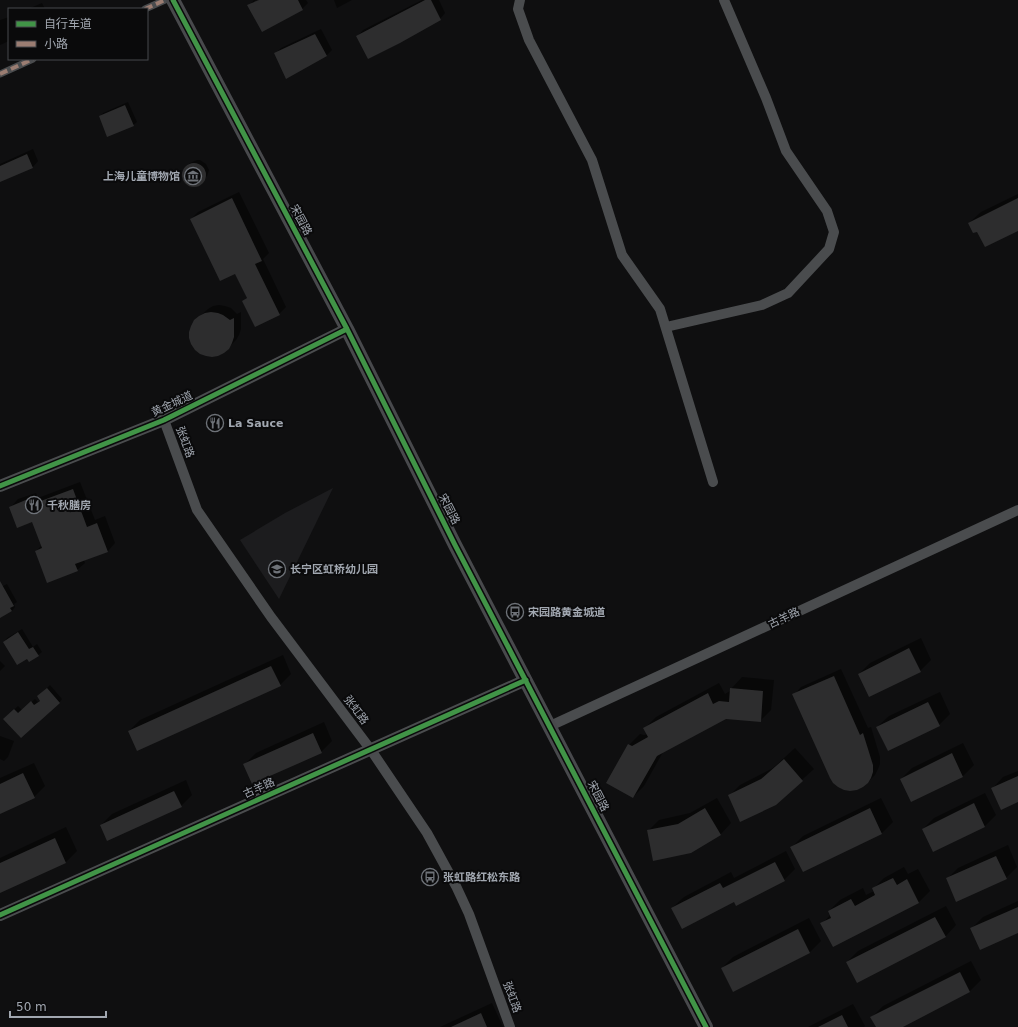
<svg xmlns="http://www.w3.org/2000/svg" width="1018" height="1027" font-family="'DejaVu Sans','Noto Sans SC',sans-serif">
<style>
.built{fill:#1c1c1e}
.shadow{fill:#0007}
.building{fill:#2d2d2e}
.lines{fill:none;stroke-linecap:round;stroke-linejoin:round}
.pedestrian{stroke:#4a4c4e;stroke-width:7}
.minor{stroke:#4a4c4e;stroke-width:10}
.tertiary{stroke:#4a4c4e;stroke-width:12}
.secondary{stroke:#48494c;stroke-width:14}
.quiet{stroke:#9b7d72;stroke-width:4;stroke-dasharray:8 4;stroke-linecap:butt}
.cycleway-casing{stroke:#0a0a0b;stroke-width:8}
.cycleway{stroke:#419447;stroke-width:5}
.labels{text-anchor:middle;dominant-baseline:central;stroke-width:4;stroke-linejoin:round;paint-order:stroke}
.poi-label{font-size:11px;font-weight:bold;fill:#a1a7b0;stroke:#0a0a0b;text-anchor:start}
.street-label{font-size:11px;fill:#a1a7b0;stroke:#0a0a0b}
</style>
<rect width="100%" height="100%" fill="#0f0f10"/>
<!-- built -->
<path class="built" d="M333,488L279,599L240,540L285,513Z"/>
<!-- shadow -->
<path class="shadow" d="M254,0H257L254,1V3L261,0H306L308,3L302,9L249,6Z
M334,0H352L337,8Z
M422,0H439L445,13L440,19L358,36L363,30Z
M42,3L45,9H28Z
M9,17V41L0,45V20Z
M321,29L332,50L327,55L287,78L275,54L281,48Z
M128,102L137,122L133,125L100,117L103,113Z
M33,149L38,161L33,167L0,181V164Z
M197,160H200L206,164L209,170L207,176L198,185H194L188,183L185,181L184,174L186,167L190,163Z
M239,192L269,253L263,259L286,307L279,314L243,301L248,297L236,272L191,219L198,212Z
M1018,194V230H978L969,223L981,212Z
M219,305L225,306L231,308L237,314L241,312V329L239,335L236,340L224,352L195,321L208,309L213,306Z
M80,482L95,520L105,516L115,543L108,551L84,560L85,563L77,570L36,551L42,545L33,521L11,507L18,499L36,493L38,498Z
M7,584L17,602L14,604L15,607L12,611L0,615V586L1,587Z
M22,629L33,647L37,644L42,652L38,655L4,642L7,638Z
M921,638L931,660L920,671L859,674L870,663Z
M283,655L291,674L280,685L129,731L140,720Z
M0,661L5,666L0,671Z
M841,669L868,728L871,727L880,757V764L878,769L875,775L867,783L794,695L801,687Z
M742,677L774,680L771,710L760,721L726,718L663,752L644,786L633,797L629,745L640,734L644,735L648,734L645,728L656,717L719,683L725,694L730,691L731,689Z
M50,685L62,699L59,703L4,719L18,706L22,710L35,699L38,702L41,700L42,693Z
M940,692L950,714L939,725L877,727L889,716Z
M324,722L332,741L321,752L244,765L256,753Z
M0,736L14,741L8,757L4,761L0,759Z
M963,743L974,765L963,776L912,801L901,779L912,768Z
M795,748L814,769L775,804L729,796L740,785L773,768Z
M34,763L45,786L34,797L0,813V778Z
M1018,771V801L992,789L1003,777Z
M186,780L192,795L181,806L101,825L112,814Z
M985,793L996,815L985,826L934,851L923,829L934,818Z
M717,798L731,823L720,835L648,831L659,820L690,813Z
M881,798L893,822L882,833L792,847L803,836Z
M66,827L77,851L66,862L0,892V858Z
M1008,845L1017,867L1006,878L947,879L958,868Z
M786,851L795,869L784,880L735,901L672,908L684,897L731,872L734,878Z
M904,867L908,874L918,869L930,891L919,902L822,924L831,914L829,911L840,900L863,888L866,895L874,891L873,889L884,878Z
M1018,901V932L972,928L983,917Z
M946,906L956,925L945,937L847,962L858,951Z
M809,918L821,941L810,952L734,991L722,968L733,957Z
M971,961L981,980L969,992L900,1027H877L872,1017L883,1006Z
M492,1003L503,1027H440Z
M853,1004L865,1026L864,1027H808Z"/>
<!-- building -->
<path class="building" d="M259,0H298L303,10L262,32L247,5Z
M425,0H431L441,20L400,43L368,59L356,36Z
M315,34L327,56L286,79L274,53Z
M125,105L134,126L107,137L99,116Z
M27,154L33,168L0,182V166Z
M182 175a12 12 0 1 1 24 0a12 12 0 1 1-24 0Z
M232,198L262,261L255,264L280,315L255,327L242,301L247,298L235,274L220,281L190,219Z
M1018,198V231L985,247L977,232L973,233L968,223Z
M211,312L218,313L223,315L230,320L234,318V337L232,343L229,349L224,353L218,356L212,357L206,356L200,354L195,350L191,344L189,338V332L191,326L194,320L199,316L205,313Z
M73,489L87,527L97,523L108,552L75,564L78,571L47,583L35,551L42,548L32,522L17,528L9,507L28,499L30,505Z
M0,581L14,606L10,608L12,611L0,618Z
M18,632L29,649L33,647L39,656L29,662L27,659L17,665L3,642Z
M909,648L921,672L869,697L858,674Z
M271,666L281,686L137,751L128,731Z
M834,676L860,735L863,733L873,765V772L871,778L868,783L863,787L857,790L850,791L844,790L838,787L833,783L830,778L792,694Z
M47,688L60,703L21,738L3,719L14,709L18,713L31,701L34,705L40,701L37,696Z
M730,688L763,691L761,722L726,719L657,756L633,798L606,783L628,744L632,746L648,737L643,728L708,693L713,704L719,701L729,702Z
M928,702L940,726L888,751L876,727Z
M313,733L322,753L252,784L243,764Z
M952,753L963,777L911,802L900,779Z
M784,759L803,781L776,805L740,822L728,795L761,779Z
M23,773L35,798L0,814V784Z
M1018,776V802L1001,810L991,788Z
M174,791L182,807L107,841L100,825Z
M974,803L985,827L933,852L922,829Z
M705,808L721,835L691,853L653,861L647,830L678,824Z
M870,808L882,834L803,872L790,847Z
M55,838L66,863L0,893V863Z
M996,856L1007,879L956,902L946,878Z
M775,862L785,881L736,906L734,902L682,929L671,908L720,883L723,888Z
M893,878L897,885L907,879L919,903L833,947L820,923L831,918L828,911L851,899L855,906L875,895L872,888Z
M1018,907V933L980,950L970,928Z
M935,917L946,937L857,983L846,962Z
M798,929L810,953L733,992L721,968Z
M960,972L970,992L903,1027H876L870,1017Z
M481,1013L487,1027H451Z
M842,1015L848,1027H818Z"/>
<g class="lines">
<!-- pedestrian -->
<path class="pedestrian" d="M145,9L165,0
M0,74L33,59"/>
<!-- minor -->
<path class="minor" d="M520,0L518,9L529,40L592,160L622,255L660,309L713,482
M666,327L762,305L788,293L829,249L834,232L827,211L786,151L766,98L724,0
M164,420L197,510L271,617L371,750L427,833L456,886L469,914L510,1027
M550,726L1018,510"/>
<!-- tertiary -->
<path class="tertiary" d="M0,486L164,420L347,329
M0,915L526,680"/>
<!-- secondary -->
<path class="secondary" d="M173,0L347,329L455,545L706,1027"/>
<!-- quiet -->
<path class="quiet" d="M145,9L165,0
M0,74L33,59"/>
<!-- cycleway casing -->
<g class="cycleway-casing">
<path id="cycleway" d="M173,0L347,329L455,545L706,1027
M0,486L164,420L347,329
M0,915L526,680"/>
</g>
<!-- cycleway -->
<use href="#cycleway" class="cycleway"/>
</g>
<!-- icons -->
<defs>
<g id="museum-ring" transform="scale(0.9)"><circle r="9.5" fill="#0a0a0b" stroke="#6e7278" stroke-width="1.5"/><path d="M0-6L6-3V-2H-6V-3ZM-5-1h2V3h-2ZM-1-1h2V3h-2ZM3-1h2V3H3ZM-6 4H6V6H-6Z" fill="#6e7278"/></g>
<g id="restaurant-ring" transform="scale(0.9)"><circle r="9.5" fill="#0a0a0b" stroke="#6e7278" stroke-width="1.5"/><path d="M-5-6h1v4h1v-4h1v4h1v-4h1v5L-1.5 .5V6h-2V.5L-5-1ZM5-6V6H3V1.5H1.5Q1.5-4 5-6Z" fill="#6e7278"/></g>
<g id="school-ring" transform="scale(0.9)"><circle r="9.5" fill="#0a0a0b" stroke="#6e7278" stroke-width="1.5"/><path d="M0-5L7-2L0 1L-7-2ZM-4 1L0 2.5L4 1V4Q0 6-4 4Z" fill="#6e7278"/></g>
<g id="bus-ring" transform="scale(0.9)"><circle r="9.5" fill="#0a0a0b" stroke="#6e7278" stroke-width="1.5"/><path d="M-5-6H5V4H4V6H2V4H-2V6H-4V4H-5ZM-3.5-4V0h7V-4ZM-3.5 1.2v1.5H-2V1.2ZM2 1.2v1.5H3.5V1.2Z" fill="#6e7278"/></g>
</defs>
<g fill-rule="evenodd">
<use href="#museum-ring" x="193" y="176"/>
<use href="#restaurant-ring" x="215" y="423"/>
<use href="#restaurant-ring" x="34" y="505"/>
<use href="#school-ring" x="277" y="569"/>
<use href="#bus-ring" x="515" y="612"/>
<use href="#bus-ring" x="430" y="877"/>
</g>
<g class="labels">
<!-- poi labels -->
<g class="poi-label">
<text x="180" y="176" text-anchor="end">上海儿童博物馆</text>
<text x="228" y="423">La Sauce</text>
<text x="47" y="505">千秋膳房</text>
<text x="290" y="569">长宁区虹桥幼儿园</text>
<text x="528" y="612">宋园路黄金城道</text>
<text x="443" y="877">张虹路红松东路</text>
</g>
<!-- street labels -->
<g class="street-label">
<text transform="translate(301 220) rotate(62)">宋园路</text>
<text transform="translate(172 404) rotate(-25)">黄金城道</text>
<text transform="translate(185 442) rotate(70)">张虹路</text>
<text transform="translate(449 509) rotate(63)">宋园路</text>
<text transform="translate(784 618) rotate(-25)">古羊路</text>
<text transform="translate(356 710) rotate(53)">张虹路</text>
<text transform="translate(259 788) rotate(-24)">古羊路</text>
<text transform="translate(598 796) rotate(63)">宋园路</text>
<text transform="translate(512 997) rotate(70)">张虹路</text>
</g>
</g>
<!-- legend -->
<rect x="8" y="8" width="140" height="52" fill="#0a0a0b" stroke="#46494d"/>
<rect x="16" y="21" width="20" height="6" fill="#419447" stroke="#46494d"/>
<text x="44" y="28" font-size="12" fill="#a1a7b0">自行车道</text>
<rect x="16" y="41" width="20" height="6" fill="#9b7d72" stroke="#46494d"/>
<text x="44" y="48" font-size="12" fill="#a1a7b0">小路</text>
<!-- scale -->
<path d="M10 1011v6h96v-6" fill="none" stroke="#a1a7b0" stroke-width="2"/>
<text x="16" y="1011" font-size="12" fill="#a1a7b0" stroke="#0a0a0b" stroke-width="3" paint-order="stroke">50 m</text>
</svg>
